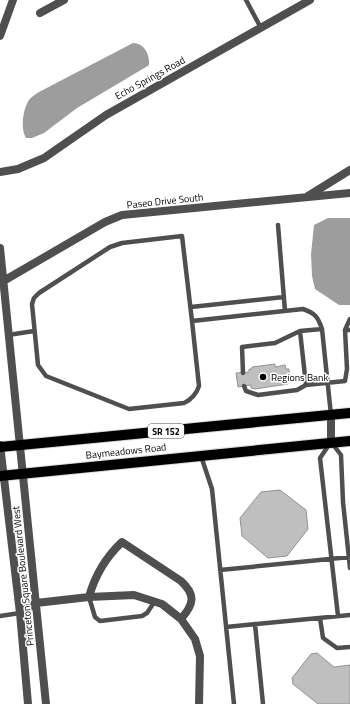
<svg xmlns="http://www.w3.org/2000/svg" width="350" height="704" font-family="'Titillium Web',sans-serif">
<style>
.water{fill:#9d9d9d}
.building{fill:#bfbfbf;stroke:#939393}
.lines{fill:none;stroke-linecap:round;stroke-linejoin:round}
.primary-casing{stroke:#dbdbdb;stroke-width:12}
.service{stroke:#4f4f4f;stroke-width:4.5}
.minor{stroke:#4f4f4f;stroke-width:8}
.primary{stroke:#000;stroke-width:10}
.poi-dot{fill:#000;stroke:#fff;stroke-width:1.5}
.labels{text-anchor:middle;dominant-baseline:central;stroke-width:3;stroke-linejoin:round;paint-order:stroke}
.shield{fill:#fff;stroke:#4c4c4c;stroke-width:1}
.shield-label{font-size:9px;font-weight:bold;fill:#000}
.street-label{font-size:10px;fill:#000;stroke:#fff}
.poi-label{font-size:10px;fill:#000;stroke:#fff;text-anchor:start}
</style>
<rect width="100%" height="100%" fill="#fff"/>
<!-- water -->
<path class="water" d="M133,43C144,43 150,54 149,65L146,67L77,108L44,133L32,138H26C20,129 23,109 29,100C31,97 36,94 39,92Z
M328,218H350V305H339L315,289L312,276L311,254L314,225Z"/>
<!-- building -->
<path class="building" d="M275,364V367L285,365L286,369H289L290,381L287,382L288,384L255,389L251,388V385L238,387L236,373L249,372V369H252V367Z
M280,490L306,510L308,529L287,556L268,558L242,536L240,518L261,492Z
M317,653L334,667L350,665V704H318L293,684L292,678L311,654Z"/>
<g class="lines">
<!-- primary casing -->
<g class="primary-casing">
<path id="primary" d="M0,447L350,413
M0,476L350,441"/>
</g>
<!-- service -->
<path class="service" d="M246,0L261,28
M278,225L285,311
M191,307L284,297
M192,321L199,386C197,393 191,400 184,403L129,409L46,376L38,365L32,304L34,298L39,293L110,247L122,243L182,236L192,321L303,309C315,313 318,317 322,329L331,415
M345,330L350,319
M300,331L306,385
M8,335L34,331
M243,373L242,347L275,343L300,331L322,329
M244,386L246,391L258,395L297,390L306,385L345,381L347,369L345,330H350
M201,456L212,489L234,704
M220,570L350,557
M89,597L95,617L100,621L142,616L147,613L155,601
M0,616L20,613
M338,616L320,458L331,442L341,455L343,502L350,568
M320,618L323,638L337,648L350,647
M255,624L263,704
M226,627L350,615"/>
<!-- minor -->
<path class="minor" d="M40,13L64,0
M0,36L13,0
M0,172L18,169L44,158L106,115L310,0
M308,196L350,170
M0,248L46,704
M0,283L105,222L122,215L350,193
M331,415V442
M0,445L20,613L28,704
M89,597C95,575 105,558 122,542L181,581C196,595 194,604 181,619
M20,613L36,603L89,597L134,595L162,604L181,619L195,639L200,656L199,704"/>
<!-- primary -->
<use href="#primary" class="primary"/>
</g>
<!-- markers -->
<circle class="poi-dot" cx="263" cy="377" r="4"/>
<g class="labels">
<!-- shield labels -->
<rect class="shield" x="148" y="424" width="36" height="14" rx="3"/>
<g class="shield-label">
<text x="166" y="431">SR 152</text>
</g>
<!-- street labels -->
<g class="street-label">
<text transform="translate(150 78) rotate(-29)">Echo Springs Road</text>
<text transform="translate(165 201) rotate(-6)">Paseo Drive South</text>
<text transform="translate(126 451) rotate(-6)">Baymeadows Road</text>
<text transform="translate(23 576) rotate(-96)">Princeton Square Boulevard West</text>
</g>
<!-- poi labels -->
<g class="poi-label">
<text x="271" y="377">Regions Bank</text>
</g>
</g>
</svg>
